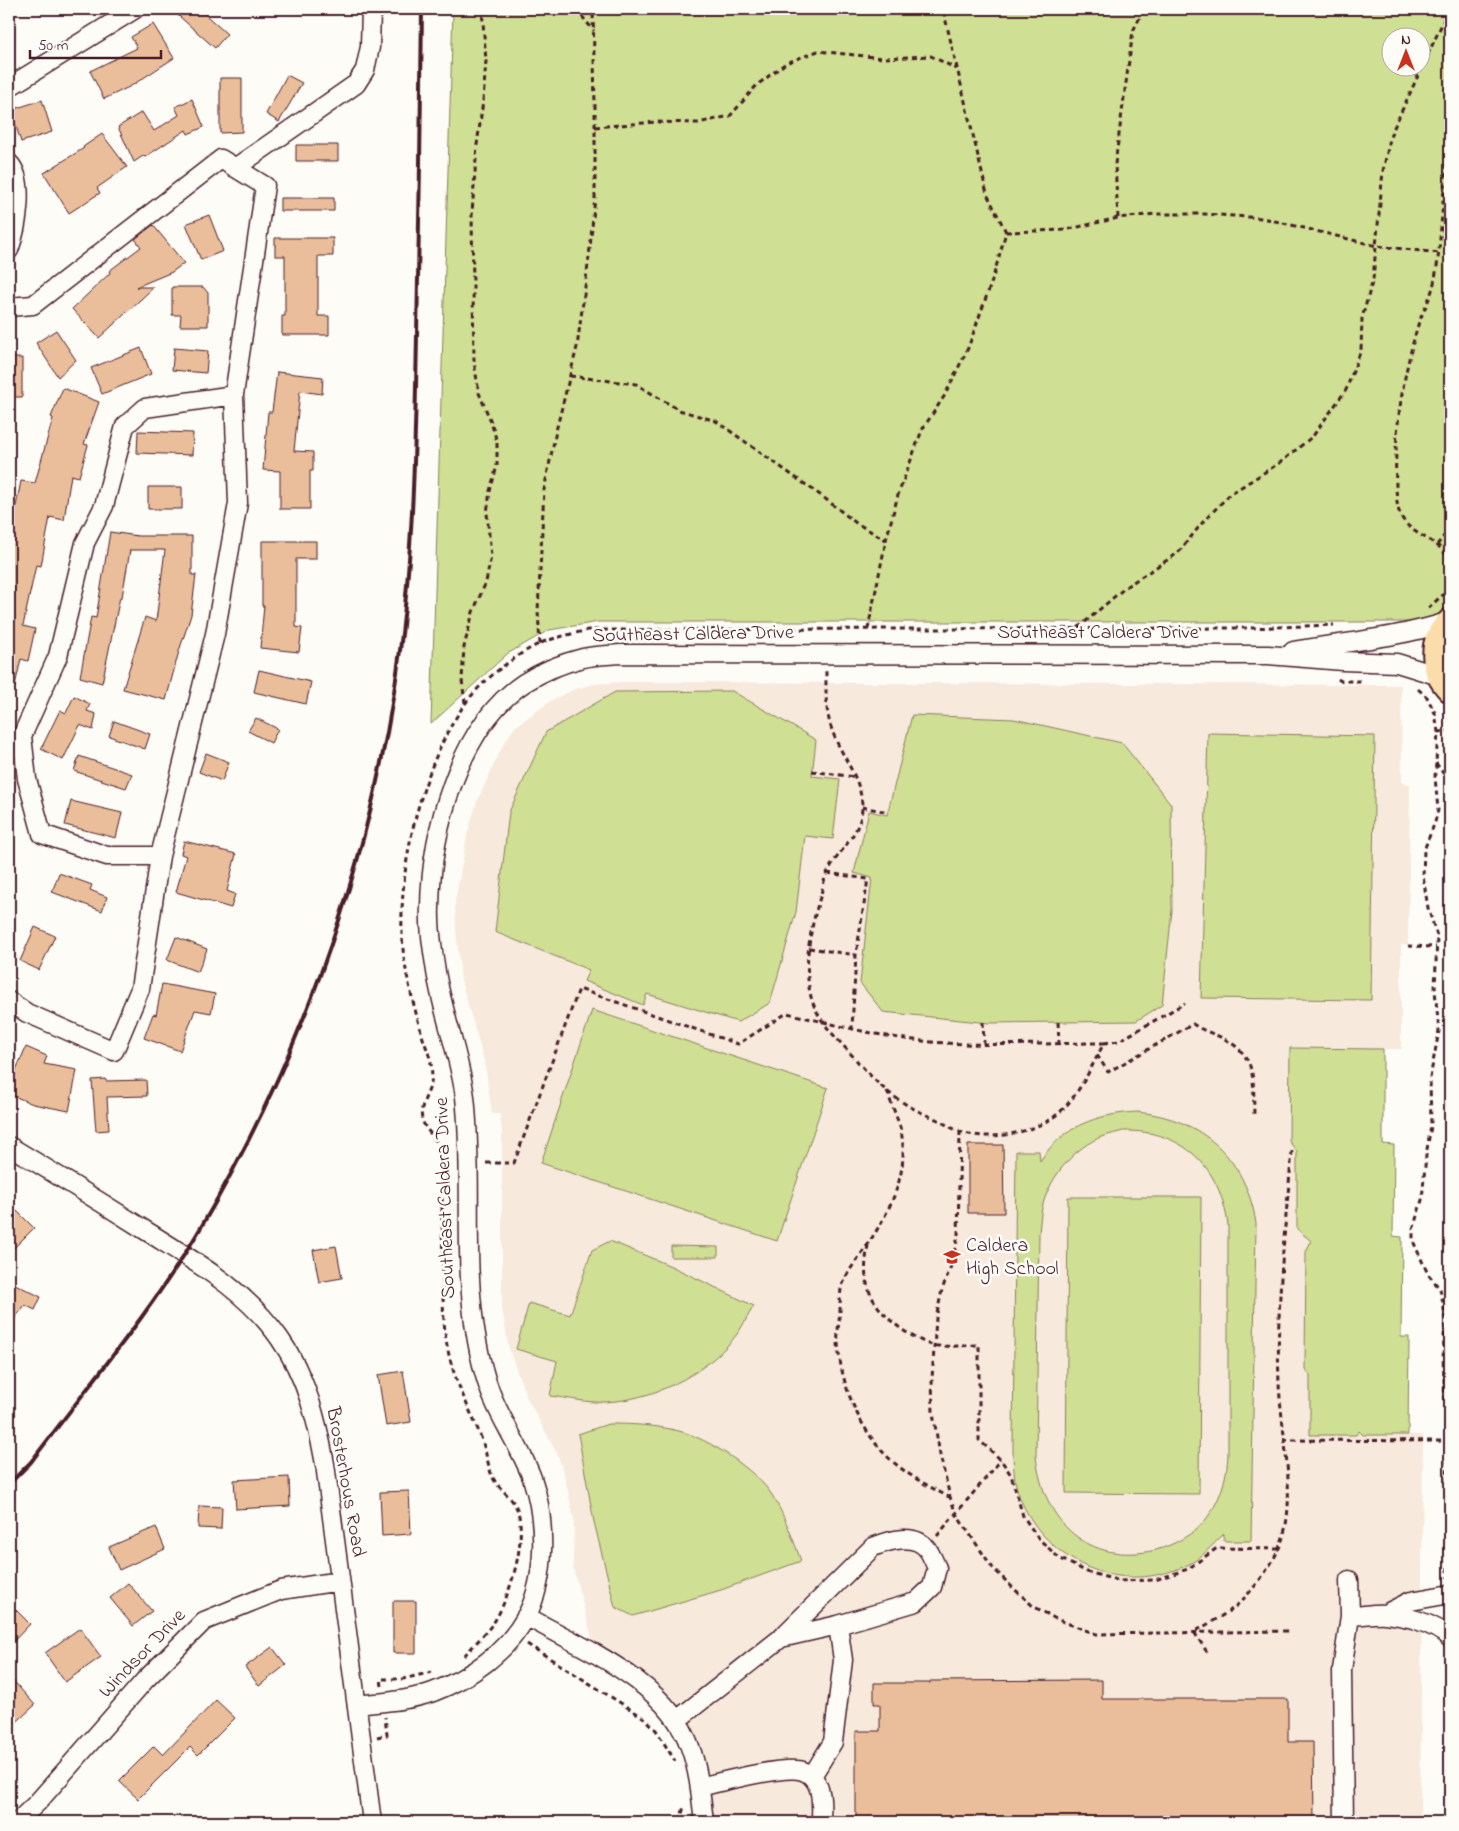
<svg xmlns="http://www.w3.org/2000/svg" width="1459" height="1831" font-family="'Indie Flower',sans-serif">
<style>
.built{fill:#f7e9db}
.green{fill:#cfdf93;stroke:#8c7f5f;fill-rule:evenodd}
.building{fill:#eabe9a;stroke:#4a1f2b}
.lines{fill:none;stroke-linecap:round;stroke-linejoin:round}
.minor-casing{stroke:#4a1f2b;stroke-width:21}
.major-casing{stroke:#4a1f2b;stroke-width:26}
.path{stroke:#4a1f2b;stroke-width:3;stroke-dasharray:5 4;stroke-linecap:butt}
.minor{stroke:#fdfcf7;stroke-width:18}
.major{stroke:#faddab;stroke-width:22}
.rail{stroke:#4a1f2b;stroke-width:4}
.labels{text-anchor:middle;dominant-baseline:central;stroke-width:5;stroke-linejoin:round;paint-order:stroke}
.street-label{font-size:20px;fill:#4a1f2b;stroke:#fdfcf7}
.poi-label{font-size:20px;fill:#4a1f2b;stroke:#fdfcf7;text-anchor:start}
</style>
<rect width="100%" height="100%" fill="#fdfcf7"/>
<filter id="ink" filterUnits="userSpaceOnUse"><feTurbulence type="fractalNoise" baseFrequency=".02" numOctaves="2"/><feDisplacementMap in="SourceGraphic" scale="10" xChannelSelector="R" yChannelSelector="G"/><feConvolveMatrix kernelMatrix="1 2 1 2 8 2 1 2 1" color-interpolation-filters="sRGB"/></filter>
<g filter="url(#ink)">
<!-- built -->
<path class="built" d="M622,682L1401,685L1402,783L1410,784L1408,945H1401V1049H1383V1144L1394,1145L1393,1236L1402,1237L1401,1337H1409L1408,1435H1423L1420,1822H715L705,1761L691,1729L681,1713L668,1697L652,1681L625,1661L595,1648L573,1568L574,1519L565,1477L557,1453L526,1396L509,1349L502,1308V1132L500,1114H492L485,1064L461,980L456,929L455,902L468,831L477,802L503,745L515,727L552,700L575,689L595,684Z"/>
<!-- green -->
<path class="green" d="M453,9H1450V606L1447,616L1440,622H599L549,630L507,654L431,724ZM1392,38H1422V68H1392Z
M732,691L816,740L812,776L840,779L833,839L805,836L796,912L770,1003L738,1022L647,994L643,1005L584,981L589,970L495,932L509,812L546,732L615,692Z
M912,715L1014,719L1122,743L1171,804L1172,910L1162,1005L1136,1021L989,1023L883,1012L860,983L872,878L854,873L869,811L887,815Z
M1208,733L1375,736L1371,1000L1201,998Z
M592,1010L828,1088L777,1241L541,1163Z
M1290,1048L1383,1049V1144L1394,1145L1393,1236L1402,1237L1401,1337H1409L1408,1435H1363L1359,1431L1356,1435H1310V1375L1305,1369L1306,1252L1311,1241L1297,1229V1152L1289,1141Z
M1137,1112C1202,1118 1246,1158 1256,1223L1251,1541H1224V1534C1215,1542 1206,1553 1196,1560C1186,1567 1173,1571 1161,1574C1102,1588 1042,1553 1020,1498C1013,1481 1013,1460 1013,1442L1016,1151H1039L1040,1161C1063,1126 1097,1114 1137,1112ZM1123,1131C1184,1130 1220,1167 1228,1225V1449C1228,1474 1222,1497 1207,1518C1196,1533 1174,1545 1156,1550C1088,1566 1043,1522 1036,1456L1039,1233C1040,1226 1040,1220 1041,1213C1046,1181 1074,1146 1104,1136C1110,1134 1117,1133 1123,1131Z
M1068,1197H1201L1199,1494L1066,1493Z
M610,1241L671,1266L754,1306C747,1316 742,1329 734,1338C703,1376 652,1400 604,1402C587,1403 568,1398 550,1396L557,1361L516,1349L529,1303L570,1315L592,1250Z
M671,1246L718,1247V1257H671Z
M608,1424C632,1424 655,1425 679,1431C708,1438 756,1470 772,1495C785,1516 793,1539 801,1561L721,1590L633,1616L615,1607L594,1522L578,1434Z"/>
<!-- building -->
<path class="building" d="M171,9H199L227,34L215,48Z
M153,24L174,58L131,86L104,99L90,71L137,48L131,37Z
M287,75L302,83L279,122L266,114Z
M220,78H242V132L220,133Z
M192,99L204,127L188,134L186,130L145,157L143,156L134,162L118,127L142,112L154,131L179,115L175,107Z
M42,100L52,132L21,142L11,110Z
M102,134L127,167L97,188L100,193L69,213L44,173L84,148L83,147Z
M296,145H338V161H296Z
M280,198H334V211H280Z
M209,215L223,251L201,260L186,224Z
M153,225L184,263L172,272L136,287H154L99,338L72,309L110,273L109,271L141,247L135,239Z
M275,238H333V256H318V316H329V335H282V316H285V256H275Z
M172,287H203L208,293V326H180L181,315H172Z
M56,330L76,360L58,377L36,343Z
M141,348L151,374L102,394L91,368Z
M174,348L208,351L206,373L172,370Z
M9,358H22V397H9Z
M277,372L323,377L322,394L300,391L294,451L313,452V471H310V509H280V471L263,470L268,412H272Z
M63,388L99,402L84,444L88,445L79,477L71,475L64,520L50,517L41,566L36,565L23,626L35,629L28,661L21,659L14,690L9,689V551L15,511L21,481L35,483L53,418L51,417Z
M138,431L193,433L192,455L137,453Z
M148,487H182V509H148Z
M110,532L138,536H192V575H196L191,615L179,651L166,700L123,689L145,617L156,621L165,550H130L122,597H120L102,683L80,677L91,617L96,618Z
M262,541H316V559H296V627L302,628L299,652L260,648L264,606H262Z
M259,670L311,682L306,704L254,692Z
M74,696L90,704L87,711L96,714L93,730L80,725L63,760L41,749L60,710L66,713Z
M256,718L278,729L271,743L248,731Z
M114,721L150,734L145,749L109,736Z
M206,753L229,762L222,781L199,772Z
M79,756L132,774L126,788L74,771Z
M71,801L122,813L116,838L65,825Z
M184,841L236,854L227,891L235,894L231,908L176,892L186,856L181,854Z
M59,873L92,885L90,890L107,897L102,911L52,892Z
M35,927L55,936L39,970L20,961Z
M176,937L207,949L198,972L167,960Z
M162,984L215,994L211,1013L195,1010L180,1051L144,1038L153,1014L156,1015Z
M26,1047L47,1056L44,1064L77,1070L69,1111L33,1104L9,1094V1086Z
M105,1079L106,1081L146,1080L147,1096L107,1097L109,1130L96,1131L92,1080Z
M968,1145H1003L1004,1213H968Z
M17,1211L34,1228L9,1253V1220Z
M336,1246L342,1278L319,1282L313,1250Z
M9,1281L41,1297L35,1310L25,1305L9,1326Z
M403,1371L411,1422L386,1426L378,1375Z
M289,1477L290,1506L236,1509L234,1480Z
M409,1491L411,1534L382,1536L380,1492Z
M199,1506L222,1507L221,1529L198,1528Z
M156,1527L165,1549L119,1570L109,1547Z
M128,1583L152,1611L133,1626L110,1598Z
M393,1601H416V1653H393Z
M9,1603L30,1624L9,1646Z
M80,1628L101,1657L65,1682L45,1653Z
M272,1647L286,1665L259,1686L245,1667Z
M9,1676L35,1705L9,1729Z
M1102,1680V1699H1288V1742H1313L1314,1822H889V1820H856V1731H880V1704H874V1683H930V1681Z
M216,1700L235,1718L198,1755L190,1747L138,1799L119,1781L154,1746L163,1755Z"/>
<g class="lines">
<!-- minor casing -->
<g class="minor-casing">
<path id="minor" d="M9,87L135,9
M9,163C26,180 17,229 9,250
M235,168L356,84L365,70L370,47L371,9
M9,307L33,305L221,159L265,186L234,395L238,503L215,634L160,856L140,989L114,1051L27,1013L9,1001
M1293,651C1345,642 1397,638 1447,622
M160,856H107L42,834L27,779L22,736L58,656L85,543L104,506L125,426L145,408L234,395
M9,1146C56,1174 102,1203 148,1232C197,1263 247,1291 280,1339C306,1376 317,1420 325,1464L372,1822
M1385,1614L1411,1601L1450,1594
M526,1616C582,1648 668,1682 690,1747C699,1771 701,1797 704,1822
M1350,1616C1361,1616 1374,1613 1385,1614C1407,1616 1434,1623 1450,1638
M357,1705C382,1702 408,1701 433,1692C470,1678 507,1652 526,1617C547,1578 546,1519 532,1478C521,1448 501,1421 490,1391C484,1375 480,1358 477,1341C462,1261 474,1178 465,1097C459,1052 441,1010 435,965C432,946 429,927 430,907C431,833 458,727 524,683C541,672 563,663 583,658C595,655 609,655 621,654L1268,655L1343,661L1397,663L1439,676
M677,1720L781,1638L873,1547C890,1540 915,1532 928,1550C932,1556 934,1562 937,1568L932,1587L916,1602L838,1625L781,1638
M812,1776L833,1742L843,1660L838,1625
M700,1787C720,1782 786,1765 803,1771C809,1773 814,1778 817,1784C823,1795 821,1810 821,1822
M17,1822L37,1803L145,1680L204,1621L281,1590L340,1581
M1344,1822L1342,1670L1350,1616L1349,1580"/>
</g>
<!-- major casing -->
<g class="major-casing">
<path id="major" d="M1450,620C1428,639 1430,672 1450,691"/>
</g>
<!-- path -->
<path class="path" d="M576,9L594,31
M1448,9L1450,54
M595,127L656,122L698,123L730,116L757,85L786,63L818,51L883,58L931,56L957,69
M1450,128C1447,157 1444,186 1442,215C1440,237 1439,260 1434,283C1431,297 1423,311 1418,325C1401,382 1392,443 1397,502C1401,538 1439,535 1448,559C1450,562 1450,567 1450,570
M1118,218L1115,164L1133,31L1144,9
M1006,232L1065,230L1118,218L1156,214H1205L1263,218L1377,246L1439,253
M570,376L636,384L679,410L716,421L823,497L856,523L886,540
M1437,545L1450,528
M1428,608L1445,593L1450,575
M1078,628L1127,586L1178,553L1203,522L1230,494L1281,462L1313,436L1346,390L1361,350L1362,318L1373,279L1383,171L1391,134L1448,11
M868,629L886,540L898,495L922,430L945,395L968,348L992,281L1006,232L987,194L943,9
M540,644L538,611L544,490L556,431L577,347L589,257L595,198V107L593,9
M1338,679L1341,681H1364
M1418,689L1427,697L1435,713L1438,732L1435,777L1438,810L1435,822L1424,850L1423,876L1428,908L1437,936L1435,990L1439,1031L1430,1078L1431,1126L1426,1155L1422,1200L1413,1229V1241L1428,1274L1440,1289L1444,1307L1445,1323L1443,1357L1447,1441L1448,1578
M465,703L462,680L464,647L473,612L486,582L491,556L487,513L490,491L497,466V442L491,422L479,393L474,362L472,213L477,145L483,101L486,61L482,9
M1438,732L1450,731
M1436,763L1450,783
M812,771L855,777
M862,807L888,812
M827,873L868,879L856,955L852,1028
M1408,946L1436,947
M809,948L856,955
M983,1022L984,1044
M1058,1022L1059,1043
M1104,1043L1119,1041L1185,1003
M1097,1055L1108,1072L1193,1024C1204,1032 1217,1034 1228,1041C1258,1058 1253,1085 1254,1115
M887,1091C891,1103 896,1115 900,1127C911,1170 891,1209 868,1244C859,1258 846,1272 841,1289C840,1297 840,1305 840,1312C839,1322 837,1333 838,1342C840,1380 856,1421 881,1450C900,1471 924,1484 949,1497
M960,1131L958,1236L952,1263L942,1290L936,1318L932,1379L933,1413L940,1455L950,1497L956,1514L992,1567L1010,1585L1033,1606L1056,1619L1096,1634L1288,1631
M486,1163H514L579,989L738,1044L787,1013C829,1023 871,1035 914,1040C976,1048 1041,1043 1104,1043C1089,1071 1074,1108 1044,1123C1019,1135 986,1141 959,1131C951,1128 944,1123 936,1119C919,1112 901,1103 887,1091C873,1080 862,1066 850,1053C831,1032 813,1016 809,987C804,956 812,923 821,894C823,887 824,879 827,873C838,851 862,833 862,807C862,777 839,754 831,727C825,708 826,689 826,670
M868,1245C866,1257 864,1271 867,1283C872,1311 907,1337 932,1345C944,1348 966,1345 979,1345V1440L1001,1460L1011,1475L1023,1516L1038,1538L1059,1558L1087,1572L1120,1581L1155,1580L1188,1569L1217,1548L1279,1549
M1283,1440L1447,1441
M937,1536L1001,1460
M527,1644L646,1719L656,1730L675,1761
M1207,1652L1194,1632C1208,1624 1223,1616 1236,1606C1251,1593 1271,1567 1279,1548C1299,1504 1281,1432 1279,1383C1276,1306 1285,1228 1292,1151
M1447,1654V1709L1450,1751
M464,1656C474,1645 485,1634 494,1622C510,1597 528,1538 517,1509C512,1496 498,1489 492,1476C488,1465 486,1452 482,1440C472,1413 457,1387 450,1359C442,1329 443,1296 443,1265C442,1232 442,1199 442,1167C442,1161 442,1153 440,1148C436,1137 425,1131 422,1119C419,1106 428,1095 431,1083C432,1078 432,1070 431,1064C430,1055 425,1045 422,1035C415,1010 408,984 404,958C394,881 419,768 465,704C480,682 516,654 541,643C556,637 572,634 588,630L1249,628L1334,625
M382,1686L381,1679H403L432,1672
M377,1737L387,1735L385,1717
M680,1822L684,1806"/>
<!-- minor -->
<use href="#minor" class="minor"/>
<!-- major -->
<use href="#major" class="major"/>
<!-- rail -->
<path class="rail" d="M9,1484L31,1462C88,1386 151,1312 200,1229C297,1064 364,881 394,692C413,574 415,454 417,335C419,226 421,118 422,9"/>
</g>
</g>
<!-- icons -->
<defs>
<g id="school-bare" transform="scale(1.35)"><path d="M0-5L7-2L0 1L-7-2ZM-4 1L0 2.5L4 1V4Q0 6-4 4Z" fill="#c8321e" stroke="#fdfcf7" stroke-width="2.5" paint-order="stroke"/></g>
</defs>
<g fill-rule="evenodd">
<use href="#school-bare" x="952" y="1257"/>
</g>
<g class="labels">
<!-- street labels -->
<g class="street-label">
<text x="1098" y="633">Southeast Caldera Drive</text>
<text transform="translate(693 635) rotate(-1)">Southeast Caldera Drive</text>
<text transform="translate(446 1198) rotate(-92)">Southeast Caldera Drive</text>
<text transform="translate(345 1482) rotate(80)">Brosterhous Road</text>
<text transform="translate(143 1654) rotate(-46)">Windsor Drive</text>
</g>
<!-- poi labels -->
<g class="poi-label">
<text x="966" y="1246">Caldera<tspan x="966" dy="23">High School</tspan></text>
</g>
</g>
<!-- margin -->
<rect width="1459" height="1831" fill="none" stroke="#fdfcf7" stroke-width="30"/>
<rect x="15" y="15" width="1429" height="1801" fill="none" stroke="#4a1f2b" stroke-width="2" filter="url(#ink)"/>
<!-- north arrow -->
<g transform="translate(1406 52)"><circle r="24" fill="#fdfcf7" stroke="#b5a4a5"/>
<path d="M0-4L9 19L0 12L-9 19Z" fill="#c8321e"/>
<text y="-8" font-size="14" font-weight="bold" text-anchor="middle" fill="#4a1f2b">N</text>
</g>
<!-- scale -->
<path d="M30 50v8h131v-8" fill="none" stroke="#4a1f2b" stroke-width="2.5"/>
<text x="38" y="50" font-size="15" fill="#4a1f2b" stroke="#fdfcf7" stroke-width="4" paint-order="stroke">50 m</text>
</svg>
